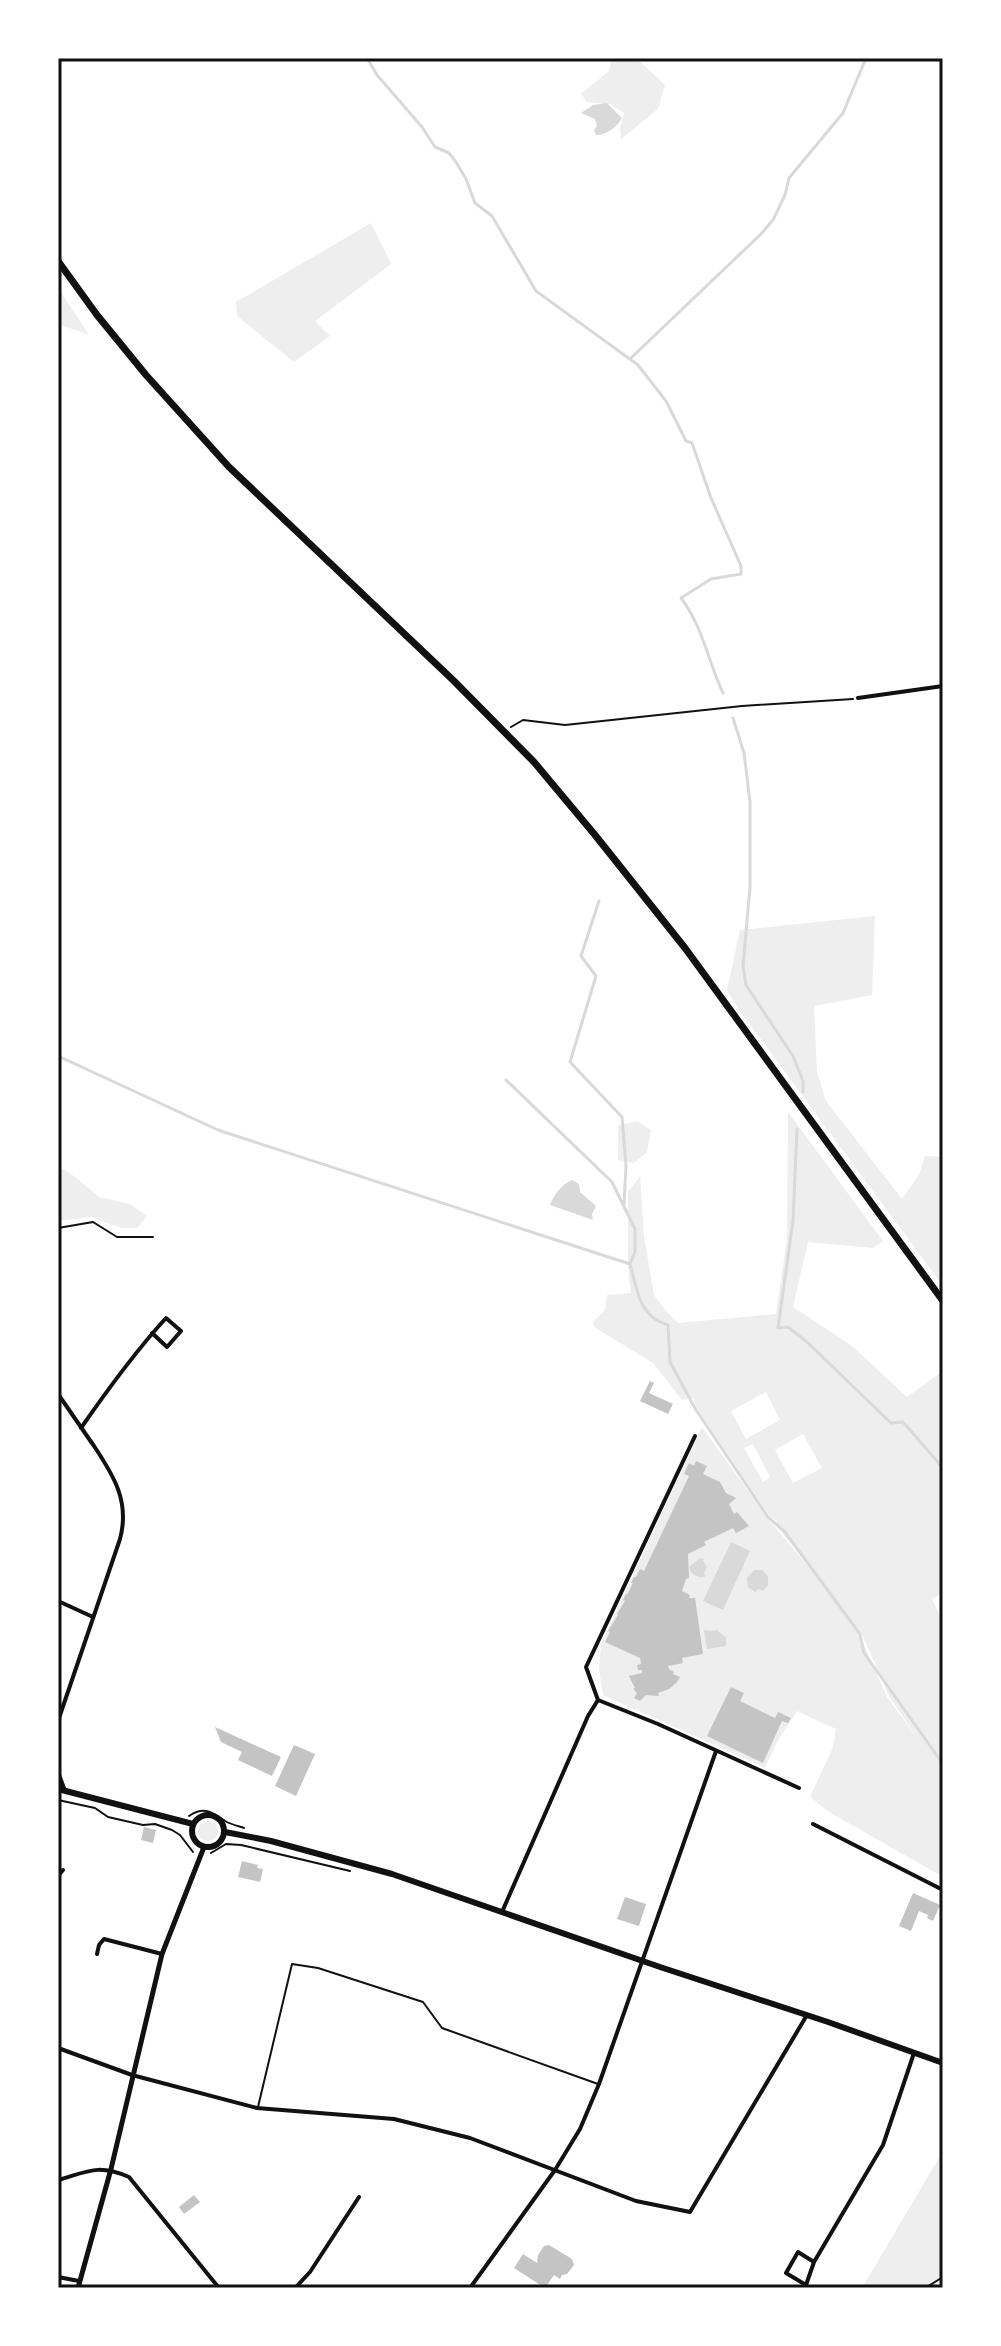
<svg xmlns="http://www.w3.org/2000/svg" width="1001" height="2346" font-family="'IBM Plex Sans',sans-serif">
<style>
.green{fill:#eee;fill-rule:evenodd}
.water{fill:#d9d9d9}
.lines{fill:none;stroke-linecap:round;stroke-linejoin:round}
.stream{stroke:#d9d9d9;stroke-width:3}
.building{fill:#c4c4c4}
.path{stroke:#111;stroke-width:2}
.service{stroke:#111;stroke-width:2}
.minor{stroke:#111;stroke-width:4}
.tertiary{stroke:#111;stroke-width:5}
.secondary{stroke:#111;stroke-width:6}
.primary{stroke:#111;stroke-width:7}
.neatline{fill:none;stroke:#111;stroke-width:3}
</style>
<rect width="100%" height="100%" fill="#fff"/>
<!-- green -->
<path class="green" d="M612,58H636L665,85L658,109L621,139L620,128L624,113L610,104L587,102L581,94L609,71Z
M371,223L391,264L315,321L330,336L294,362L237,316L236,302Z
M58,288L89,335L58,324Z
M875,916L872,995L814,1006L817,1072L826,1101L902,1199L919,1175L925,1156L943,1157V1286L737,1007L727,990L740,930Z
M788,1112L883,1241L873,1248L808,1242L793,1307L851,1345L907,1397L943,1371V1601L940,1594L932,1599L943,1622V1877L829,1812L810,1797L833,1747L836,1729L797,1711L777,1742L765,1768L603,1695L599,1669L601,1644L702,1427L766,1516L842,1608L783,1534L777,1527V1521L769,1515L698,1410L693,1398L682,1400L653,1363L594,1327L593,1322L605,1310L607,1295L631,1293L628,1269V1192L640,1176L644,1236L654,1295L665,1310L678,1323L776,1314L787,1239ZM766,1392L780,1420L746,1439L731,1411ZM803,1434L822,1468L793,1483L775,1450ZM753,1444L770,1477L763,1482L744,1448ZM855,1625L862,1634L889,1696L918,1739L887,1697Z
M637,1121L651,1130L647,1152L634,1163L618,1160V1126Z
M58,1166L74,1176L99,1197L130,1204L147,1216L137,1228H121L92,1217L58,1221Z
M198 1831a10 10 0 1 1 20 0a10 10 0 1 1-20 0Z
M943,2151V2280L930,2288H862Z"/>
<!-- water -->
<path class="water" d="M607,103L622,118C617,127 607,135 596,135L594,130L597,126L595,119L581,113L593,105Z
M572,1180L579,1184L580,1192L596,1206L592,1214L593,1220L550,1205C555,1193 560,1186 572,1180Z
M731,1542L750,1551L723,1610L703,1601Z
M700,1558L704,1559L703,1561L707,1567L704,1573L706,1576C698,1579 690,1574 689,1567Z
M754,1570H762L768,1576V1585L763,1591L759,1589L755,1592L748,1587L747,1578Z
M716,1629L726,1638V1646L707,1649L704,1630L715,1631Z"/>
<g class="lines">
<!-- stream -->
<path class="stream" d="M367,58L377,75L422,127L435,147L449,153L456,162L466,179L475,203L492,216L536,291L638,365L666,401L686,441L692,443L711,498L741,566V574L711,579L681,598C703,627 708,661 723,693
M631,358L761,234L773,220L785,195L789,178L843,113L866,58
M733,718L744,753L750,802V887L743,966L746,985L793,1056L803,1081V1092
M599,901L581,956L596,976L570,1062L622,1117L626,1165L624,1205
M58,1056L218,1130L630,1264C638,1291 638,1316 668,1325L670,1362L696,1410L768,1517L784,1531L860,1634L864,1653L943,1764
M506,1080L612,1182L635,1229V1252L630,1264
M797,1129L793,1221L778,1328L788,1327L808,1343L891,1423L903,1422L943,1468"/>
</g>
<!-- building -->
<path class="building" d="M650,1381L654,1383L649,1393L673,1404L668,1414L640,1401Z
M696,1461L707,1466L703,1474L720,1482L726,1493L736,1498L729,1504L734,1514L737,1512L749,1526L736,1533L733,1528L704,1542L706,1545L688,1554L689,1578L686,1579L682,1591L690,1595L689,1598H695L703,1654L682,1658L683,1663L668,1666L669,1669L674,1672L673,1674L680,1677L677,1682L669,1689L658,1693L659,1696L646,1695L640,1701L634,1698L637,1693L633,1689L635,1688L629,1676L642,1673V1670H638L637,1665L641,1664L640,1658L605,1642L610,1632L608,1631L618,1615L617,1614L625,1601L623,1600L626,1594L627,1595L633,1583H631L634,1577H636L640,1569L644,1571L689,1476L684,1474L689,1463L694,1466Z
M731,1687L744,1693L740,1701L775,1718L778,1712L791,1718L788,1723L782,1721L763,1763L707,1736Z
M215,1727L281,1757L272,1776L238,1760L242,1752L221,1742Z
M294,1745L315,1754L296,1796L275,1786Z
M144,1827L156,1830L153,1843L141,1840Z
M242,1861L258,1865L257,1868L263,1869L260,1882L238,1877Z
M913,1893L940,1905L933,1921L927,1918L928,1915L919,1911L911,1931L899,1926Z
M625,1897L646,1904L639,1926L617,1919Z
M194,2195L200,2202L184,2214L179,2207Z
M549,2245L572,2259L574,2265L567,2274L562,2275L560,2279L554,2275L545,2288L514,2268L523,2254L537,2263L538,2255L544,2246Z"/>
<g class="lines">
<!-- path -->
<path class="path" d="M511,727L523,720L565,725L742,706L853,699
M58,1228L93,1222L117,1237H153
M58,1800L95,1808L108,1817L143,1825L155,1824L172,1830L180,1835L193,1852
M189,1816C204,1806 212,1812 225,1821C230,1824 238,1826 244,1828
M211,1853L226,1844L241,1845L350,1871
M925,2288L943,2277"/>
<!-- service -->
<path class="service" d="M258,2107L292,1964L318,1968L423,2002L442,2028L598,2084"/>
<!-- minor -->
<path class="minor" d="M858,698L943,686
M58,1394C70,1411 82,1429 94,1446C114,1476 130,1502 120,1539L58,1721
M81,1428C108,1389 134,1353 166,1318L181,1331L167,1347L152,1333
M58,1601L93,1617
M598,1700L586,1667L695,1436
M58,1772L65,1791
M813,1824L943,1890
M58,1876L63,1870
M502,1912L588,1716L598,1700L658,1724L799,1788
M97,1954L99,1945L104,1939L162,1954
M58,2048L132,2075L257,2108L394,2119L470,2138L636,2201L690,2212L807,2015
M58,2180C89,2171 98,2164 129,2177L219,2288
M814,2262L798,2252L786,2273L806,2285L814,2262L883,2145L914,2053
M58,2277L79,2281
M295,2288L310,2272L359,2197
M470,2288L555,2170L580,2129L599,2084L716,1751"/>
<!-- tertiary -->
<path class="tertiary" d="M78,2288L111,2169L162,1954L204,1847"/>
<!-- secondary -->
<path class="secondary" d="M58,1789L193,1824
M192 1831a16 16 0 1 1 32 0a16 16 0 1 1-32 0Z
M225,1832L271,1841L392,1874L660,1967L828,2022L943,2063"/>
<!-- primary -->
<path class="primary" d="M58,261L97,315L146,375L229,467L454,681L534,762L595,835L685,948L943,1301"/>
</g>
<!-- border -->
<rect width="1001" height="2346" fill="none" stroke="#ffffff" stroke-width="120"/>
<rect x="60" y="60" width="881" height="2226" class="neatline"/>
</svg>
